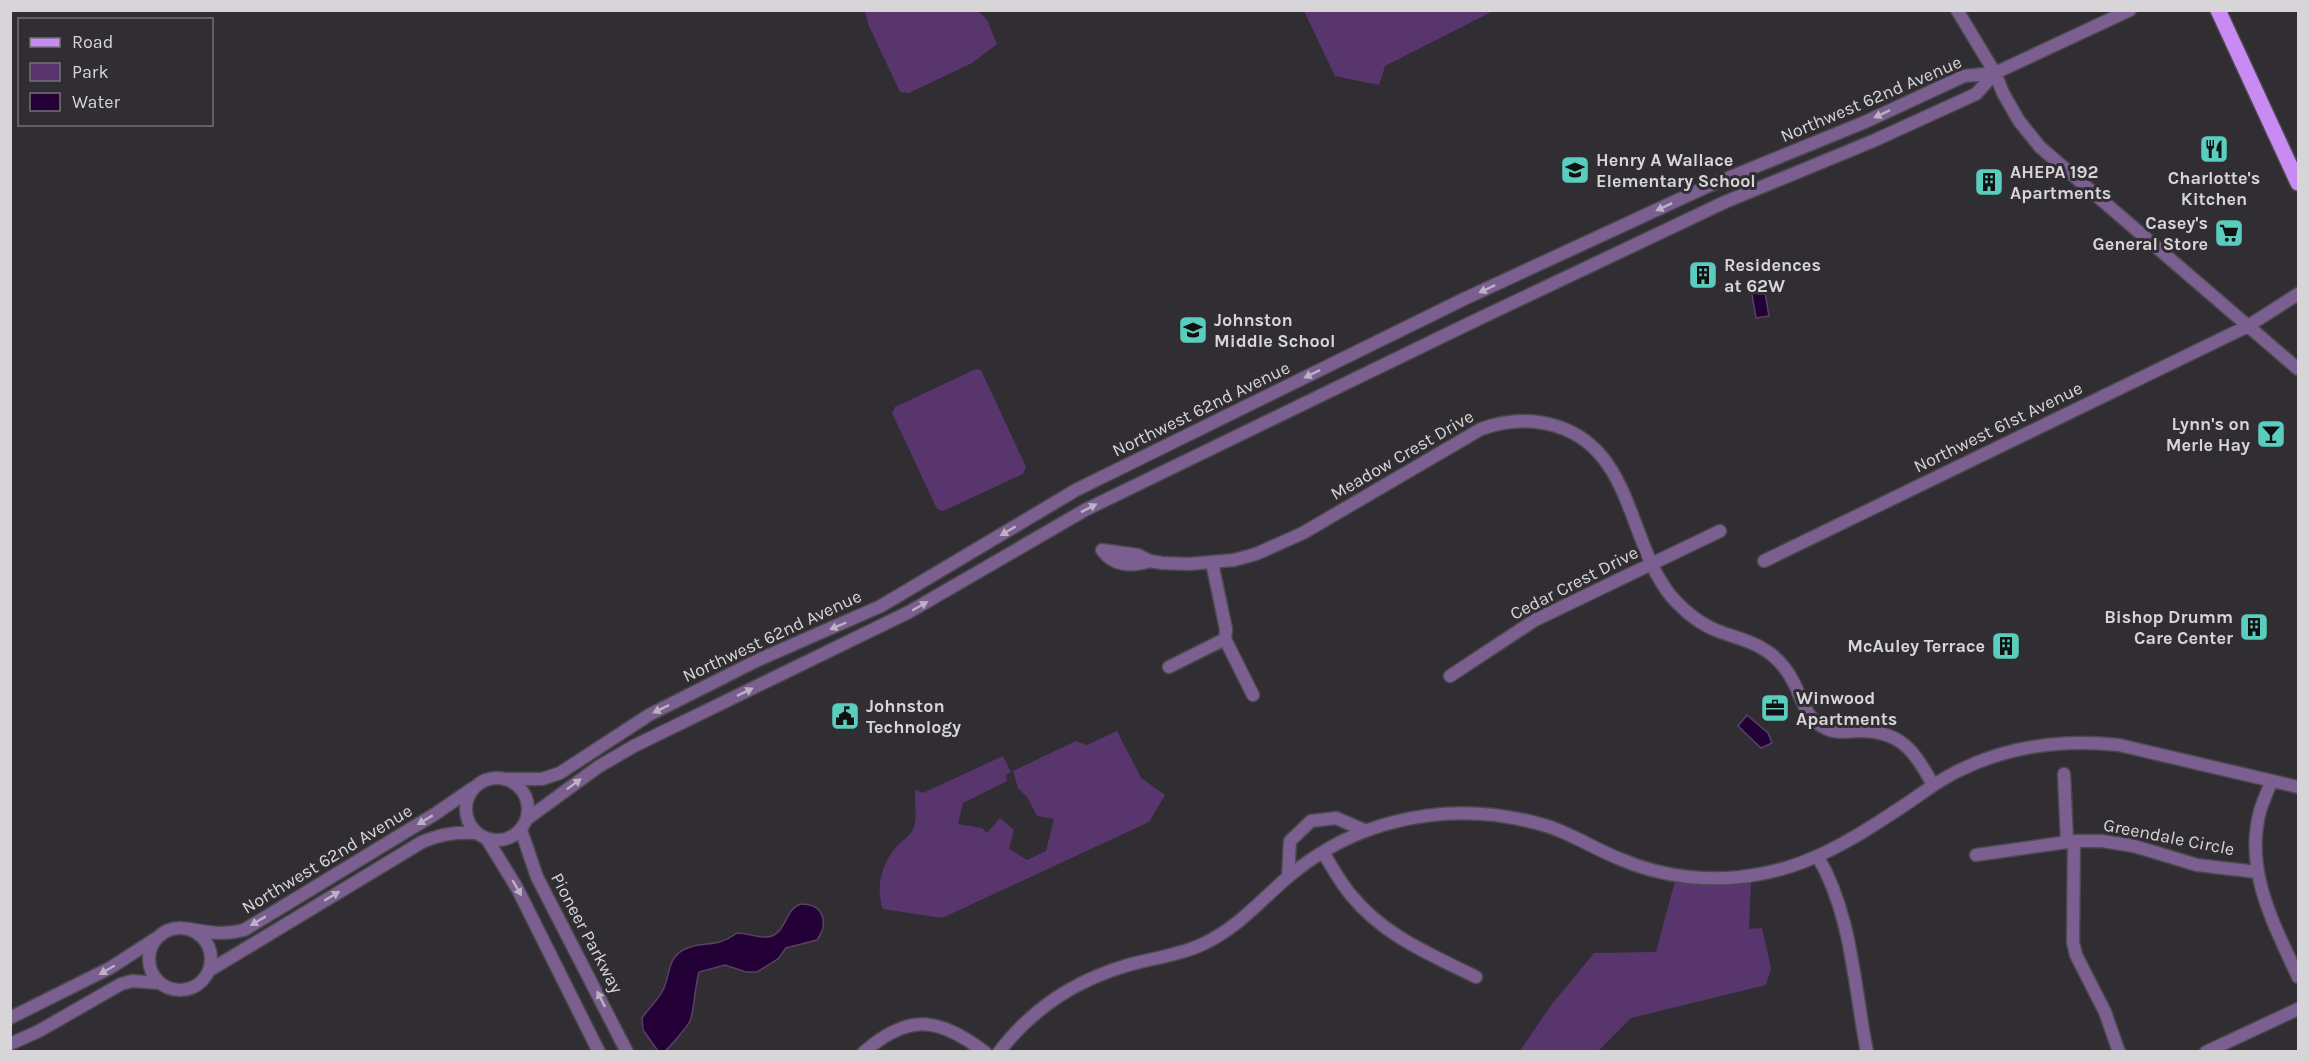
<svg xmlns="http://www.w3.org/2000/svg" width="2309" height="1062" font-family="Karla,sans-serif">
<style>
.green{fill:#58366d}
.water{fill:#230035;stroke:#594066;stroke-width:1.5}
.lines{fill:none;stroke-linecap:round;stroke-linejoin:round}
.minor-casing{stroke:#4c494d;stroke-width:15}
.major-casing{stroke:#4c494d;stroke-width:18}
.minor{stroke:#7c5f91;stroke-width:12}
.major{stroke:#c98bf3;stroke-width:15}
.oneway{fill:#bcb2c3}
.labels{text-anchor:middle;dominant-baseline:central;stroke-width:6;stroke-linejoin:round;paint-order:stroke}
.street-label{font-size:18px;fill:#d7d5d8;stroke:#312e33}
.poi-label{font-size:18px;font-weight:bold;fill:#d7d5d8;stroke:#312e33;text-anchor:start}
</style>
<rect width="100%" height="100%" fill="#312e33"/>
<!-- green -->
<path class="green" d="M865,11H978L987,20L997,44L972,63L909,93L900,92L869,26Z
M1304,11H1493L1385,66L1379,85L1335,76Z
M976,369L981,370L1026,467L1023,474L943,511L937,509L892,413L895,407Z
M1117,731L1141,778L1165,795L1149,822L942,918L883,909C875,887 882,861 899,844C904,839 911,836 914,827C917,816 915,801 915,790L923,793L1003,756L1011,772L1006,775L1007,781L963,803L958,824L982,828L987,833L1000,818L1014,830L1009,849L1027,860L1046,851L1054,819L1037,816L1028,798L1018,788L1013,771L1076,741L1087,745Z
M1675,881C1700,888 1726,884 1751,881L1749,929L1762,928L1771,968L1766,985L1631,1018L1598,1051L1519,1052L1552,1004L1594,953L1656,952Z"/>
<!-- water -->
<path class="water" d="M1764,287L1769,316L1756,318L1751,289Z
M1747,715L1768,733L1772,743L1761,748L1738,726Z
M801,904C824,904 829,923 817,940L786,948L778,959L757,972H746L725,965L699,972C695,985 694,1012 690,1021C687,1027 670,1047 665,1051H658L643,1030L642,1018C648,1009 657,1001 662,992C671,976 666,958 685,949C706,940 715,949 737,933C747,933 758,938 767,937C787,935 784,909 801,904Z"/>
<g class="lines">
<!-- minor casing -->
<g class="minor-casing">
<path id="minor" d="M1957,10L1995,73L2003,93L2019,121L2040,147L2298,369
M1102,550L1138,555L1150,561L1162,563L1189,564L1234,560L1256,554L1303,533L1481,429C1506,420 1530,418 1556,426C1633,449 1628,543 1671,596C1684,611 1700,624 1718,631C1737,638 1756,642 1772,655C1781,662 1789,673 1794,683C1803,701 1806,720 1827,729C1838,734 1848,731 1858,731C1900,730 1915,751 1933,785
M1102,550C1113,566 1132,567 1150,561
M1764,561L2248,326L2298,294
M1212,563L1226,629L1225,639L1253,695
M1169,667L1225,639
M1450,676L1535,620L1720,531
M2064,774L2067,842
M466 809a31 31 0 1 1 62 0a31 31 0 1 1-62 0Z
M508,779H542L560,773L649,715L758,660L881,606L1076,490L1464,299L1706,187L1865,122L1964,76L1995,73L2130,10
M2271,781C2268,791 2263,801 2260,811C2244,871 2274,924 2298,977
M527,819L598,767L634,746L909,612L1085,510L1468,324L1725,202L1873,141L1976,94L1995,73
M521,830L537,877L627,1052
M487,839L517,888L599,1052
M2074,841L2073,942L2076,955L2105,1012L2119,1052
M1323,852C1332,867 1340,882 1351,895C1384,936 1430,954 1476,977
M1976,855L2074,841H2102L2134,846L2197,865L2257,872
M1818,857C1852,915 1854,986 1867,1052
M1288,877L1290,841L1311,821L1336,818L1366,831
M149 959a31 31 0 1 1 62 0a31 31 0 1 1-62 0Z
M190,929C210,933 225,935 244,930L435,814L473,788
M210,970L422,842C441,834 456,832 476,833
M10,1018L110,968L155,939
M10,1044L39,1031L121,984L132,981L159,983
M864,1052C910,1012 938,1018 985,1052
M999,1052C1031,1010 1075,981 1125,966C1151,958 1178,956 1203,944C1240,927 1263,897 1294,872C1323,849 1358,831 1394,822C1444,809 1497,811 1547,826C1572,834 1595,849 1620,859C1664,878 1713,883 1760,874C1808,866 1854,839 1894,812C1915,799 1934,783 1956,772C2007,746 2063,739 2119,745L2298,787
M2206,1052L2298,1009"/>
</g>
<!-- major casing -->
<g class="major-casing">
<path id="major" d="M2218,10L2298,183"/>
</g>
<!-- minor -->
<use href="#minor" class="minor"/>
<!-- major -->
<use href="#major" class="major"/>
</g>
<!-- one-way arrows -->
<defs><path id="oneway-solid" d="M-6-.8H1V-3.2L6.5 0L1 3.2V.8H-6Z" transform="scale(1.5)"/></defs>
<g class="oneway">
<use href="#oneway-solid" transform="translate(1882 114) rotate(155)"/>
<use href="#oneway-solid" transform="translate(1664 207) rotate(155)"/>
<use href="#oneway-solid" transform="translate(1487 289) rotate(155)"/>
<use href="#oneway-solid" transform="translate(1312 374) rotate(154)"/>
<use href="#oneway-solid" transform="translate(1089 508) rotate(-27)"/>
<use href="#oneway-solid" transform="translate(1008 531) rotate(149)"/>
<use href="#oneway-solid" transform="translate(920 606) rotate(-30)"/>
<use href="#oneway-solid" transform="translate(838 626) rotate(157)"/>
<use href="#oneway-solid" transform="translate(745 692) rotate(-26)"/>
<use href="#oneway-solid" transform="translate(661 709) rotate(154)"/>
<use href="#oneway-solid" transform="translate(574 784) rotate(-37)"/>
<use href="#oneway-solid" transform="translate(425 820) rotate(149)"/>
<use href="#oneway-solid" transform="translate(517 888) rotate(60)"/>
<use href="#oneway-solid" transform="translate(332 896) rotate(-31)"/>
<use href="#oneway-solid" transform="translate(258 921) rotate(149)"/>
<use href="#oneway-solid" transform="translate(107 970) rotate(150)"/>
<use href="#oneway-solid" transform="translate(601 999) rotate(-117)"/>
</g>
<!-- icons -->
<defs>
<g id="restaurant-square" transform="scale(1.5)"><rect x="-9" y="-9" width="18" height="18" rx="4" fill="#59cebe" stroke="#312e33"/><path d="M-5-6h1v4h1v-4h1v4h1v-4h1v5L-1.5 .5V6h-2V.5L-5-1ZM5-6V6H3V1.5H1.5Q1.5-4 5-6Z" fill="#111"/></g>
<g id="school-square" transform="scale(1.5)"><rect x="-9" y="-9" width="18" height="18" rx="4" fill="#59cebe" stroke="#312e33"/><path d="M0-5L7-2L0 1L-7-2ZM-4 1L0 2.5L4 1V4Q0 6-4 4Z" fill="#111"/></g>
<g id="building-square" transform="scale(1.5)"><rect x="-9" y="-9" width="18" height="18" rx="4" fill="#59cebe" stroke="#312e33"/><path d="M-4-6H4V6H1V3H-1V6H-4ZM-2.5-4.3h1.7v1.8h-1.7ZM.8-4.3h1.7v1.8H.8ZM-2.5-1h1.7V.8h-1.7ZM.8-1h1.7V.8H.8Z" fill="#111"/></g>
<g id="supermarket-square" transform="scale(1.5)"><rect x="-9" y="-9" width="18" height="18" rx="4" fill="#59cebe" stroke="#312e33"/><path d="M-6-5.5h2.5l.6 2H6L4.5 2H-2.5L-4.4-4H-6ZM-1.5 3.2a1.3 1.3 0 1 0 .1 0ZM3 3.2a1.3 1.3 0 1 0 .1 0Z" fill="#111"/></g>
<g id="bar-square" transform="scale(1.5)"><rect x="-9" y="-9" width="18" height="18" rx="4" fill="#59cebe" stroke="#312e33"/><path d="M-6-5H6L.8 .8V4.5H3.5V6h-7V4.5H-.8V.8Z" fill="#111"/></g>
<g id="office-square" transform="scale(1.5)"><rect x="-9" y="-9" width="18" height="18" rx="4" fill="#59cebe" stroke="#312e33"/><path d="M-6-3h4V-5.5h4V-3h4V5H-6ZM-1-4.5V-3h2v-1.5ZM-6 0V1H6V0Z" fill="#111"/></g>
<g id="civic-square" transform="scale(1.5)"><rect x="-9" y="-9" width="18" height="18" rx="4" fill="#59cebe" stroke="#312e33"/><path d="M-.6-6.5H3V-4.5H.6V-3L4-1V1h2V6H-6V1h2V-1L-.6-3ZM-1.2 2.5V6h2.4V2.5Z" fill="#111"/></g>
</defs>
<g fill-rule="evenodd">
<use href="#restaurant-square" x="2214" y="149"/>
<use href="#school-square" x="1575" y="170"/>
<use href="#building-square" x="1989" y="182"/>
<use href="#supermarket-square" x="2229" y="233"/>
<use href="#building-square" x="1703" y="275"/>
<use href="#school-square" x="1193" y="330"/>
<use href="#bar-square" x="2271" y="434"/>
<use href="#building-square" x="2254" y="627"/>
<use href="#building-square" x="2006" y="646"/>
<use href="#office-square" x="1775" y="708"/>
<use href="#civic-square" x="845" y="716"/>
</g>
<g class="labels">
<!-- street labels -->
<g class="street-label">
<text transform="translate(1871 99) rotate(-23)">Northwest 62nd Avenue</text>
<text transform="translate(1201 409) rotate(-26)">Northwest 62nd Avenue</text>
<text transform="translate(1998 427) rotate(-26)">Northwest 61st Avenue</text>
<text transform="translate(1402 455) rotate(-30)">Meadow Crest Drive</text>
<text transform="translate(1574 583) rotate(-27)">Cedar Crest Drive</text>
<text transform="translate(772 636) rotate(-25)">Northwest 62nd Avenue</text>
<text transform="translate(2169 837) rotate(11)">Greendale Circle</text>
<text transform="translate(327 859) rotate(-31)">Northwest 62nd Avenue</text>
<text transform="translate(587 933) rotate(62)">Pioneer Parkway</text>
</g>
<!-- poi labels -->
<g class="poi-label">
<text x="1596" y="160">Henry A Wallace<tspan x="1596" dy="21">Elementary School</tspan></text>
<text x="2010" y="172">AHEPA 192<tspan x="2010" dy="21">Apartments</tspan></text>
<text x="2214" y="178" text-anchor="middle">Charlotte's<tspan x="2214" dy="21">Kitchen</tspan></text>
<text x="2208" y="223" text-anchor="end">Casey's<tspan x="2208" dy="21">General Store</tspan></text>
<text x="1724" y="265">Residences<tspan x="1724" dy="21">at 62W</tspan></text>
<text x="1214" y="320">Johnston<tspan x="1214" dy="21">Middle School</tspan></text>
<text x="2250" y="424" text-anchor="end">Lynn's on<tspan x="2250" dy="21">Merle Hay</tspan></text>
<text x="2233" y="617" text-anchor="end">Bishop Drumm<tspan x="2233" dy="21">Care Center</tspan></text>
<text x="1985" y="646" text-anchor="end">McAuley Terrace</text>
<text x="1796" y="698">Winwood<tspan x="1796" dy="21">Apartments</tspan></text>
<text x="866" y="706">Johnston<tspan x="866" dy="21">Technology</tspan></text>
</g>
</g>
<!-- border -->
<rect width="2309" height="1062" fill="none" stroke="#d7d5d8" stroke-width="24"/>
<!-- legend -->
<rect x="18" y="18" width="195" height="108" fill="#312e33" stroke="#737175" stroke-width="1.5"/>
<rect x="30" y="38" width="30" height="9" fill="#c98bf3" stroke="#737175" stroke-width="1.5"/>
<text x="72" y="48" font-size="18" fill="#d7d5d8">Road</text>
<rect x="30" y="63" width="30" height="18" fill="#58366d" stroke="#737175" stroke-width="1.5"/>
<text x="72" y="78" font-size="18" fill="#d7d5d8">Park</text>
<rect x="30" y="93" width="30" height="18" fill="#230035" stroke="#737175" stroke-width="1.5"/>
<text x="72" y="108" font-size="18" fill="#d7d5d8">Water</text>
</svg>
